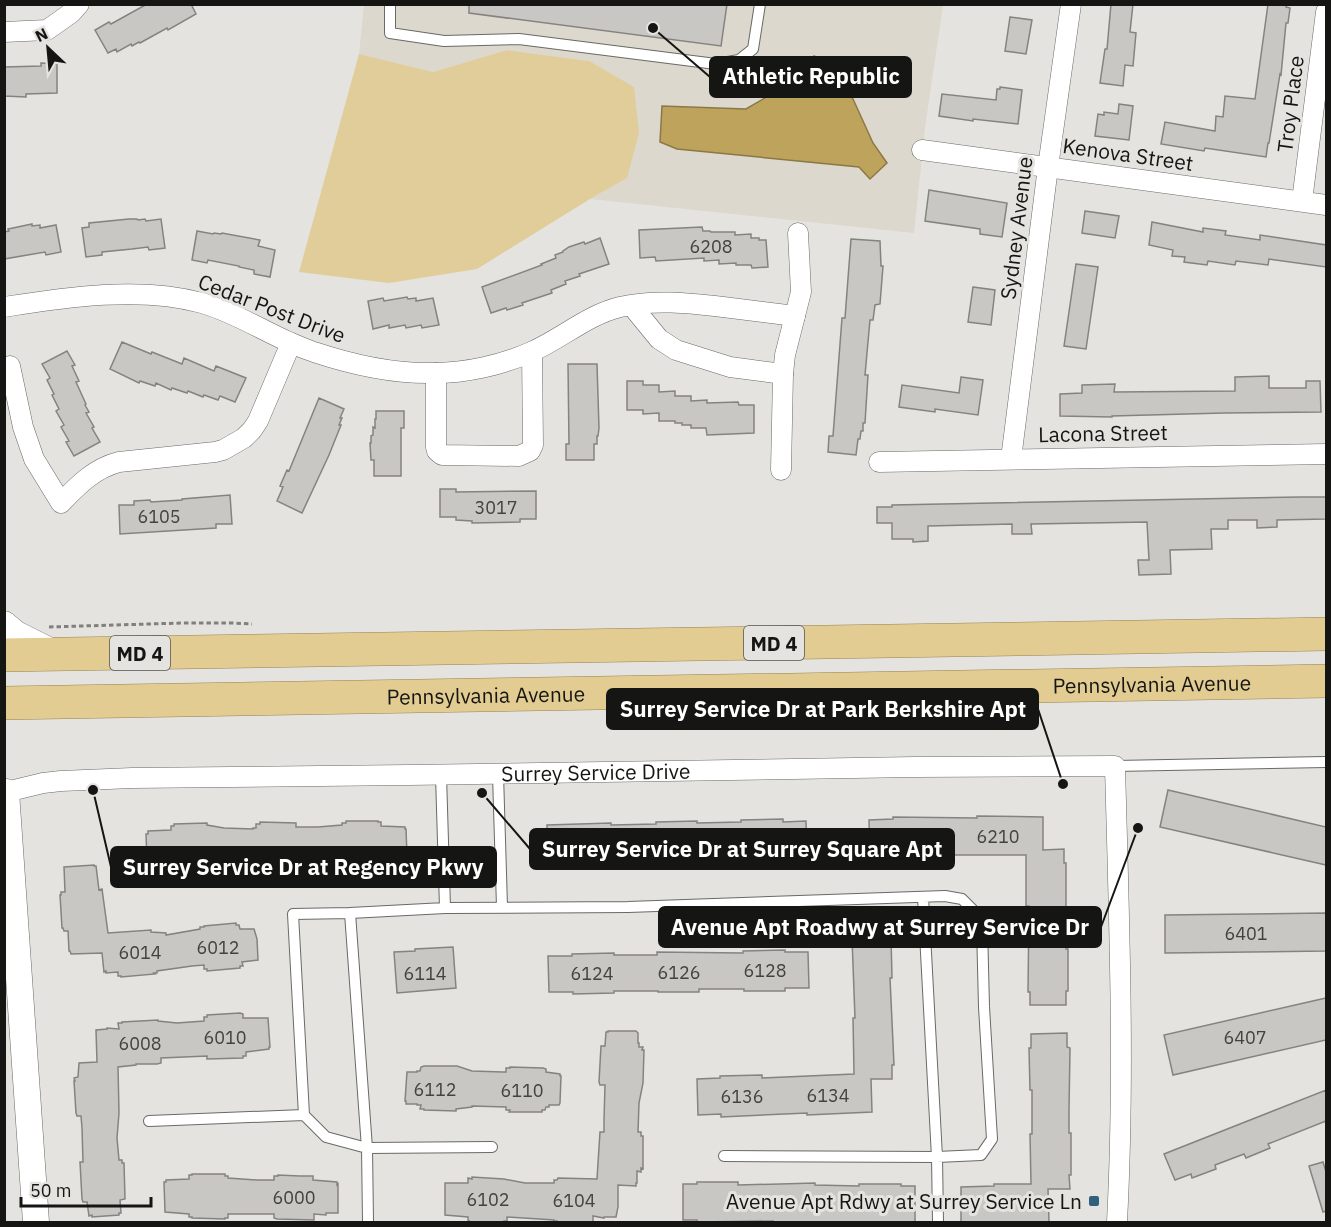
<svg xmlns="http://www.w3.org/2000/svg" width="1331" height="1227" font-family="'IBM Plex Sans',sans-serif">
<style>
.built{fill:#dcd8cd}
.green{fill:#e0cd9a}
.water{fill:#bea35c;stroke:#8b7846;stroke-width:1.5}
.building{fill:#c9c7c3;stroke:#858380;stroke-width:1.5}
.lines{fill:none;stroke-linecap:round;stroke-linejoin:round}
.service-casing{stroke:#6a6965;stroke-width:12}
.minor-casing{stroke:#6a6965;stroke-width:21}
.tertiary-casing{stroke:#6a6965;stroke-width:27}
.trunk-casing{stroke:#958453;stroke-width:34}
.path{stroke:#81807d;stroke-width:3;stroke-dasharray:4.5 3;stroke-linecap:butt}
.service{stroke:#fff;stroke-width:10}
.minor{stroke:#fff;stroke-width:20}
.tertiary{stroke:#fff;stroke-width:26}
.trunk{stroke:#e2cc92;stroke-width:33}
.poi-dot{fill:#31607f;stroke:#e5e3df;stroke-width:2}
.labels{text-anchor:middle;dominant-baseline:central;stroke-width:6;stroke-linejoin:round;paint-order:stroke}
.number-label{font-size:18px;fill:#42423f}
.shield{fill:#e5e3df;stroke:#535350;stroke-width:1.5}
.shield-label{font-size:20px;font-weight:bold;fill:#151513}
.street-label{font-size:21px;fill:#151513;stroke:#e5e3df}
.poi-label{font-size:21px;fill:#151513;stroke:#e5e3df;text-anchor:end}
.leader{fill:none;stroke:#151513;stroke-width:2}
.callout-dot{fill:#151513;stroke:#e5e3df;stroke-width:2}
.callout{fill:#151513;stroke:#151513;stroke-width:2}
.callout-label{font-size:22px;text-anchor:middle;font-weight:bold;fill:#fff}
</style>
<rect width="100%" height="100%" fill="#e5e3df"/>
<!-- built -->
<path class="built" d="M364,5H943L925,128L914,233L590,199L627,178L589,61L507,50L433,72L359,54Z"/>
<!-- green -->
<path class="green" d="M507,50L589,61L634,87L639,133L627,178L590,199L477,269L389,283L299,272L359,54L433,72Z"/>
<!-- water -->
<path class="water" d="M814,56L838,66L873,143L887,163L870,179L859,167L677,149L660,142L662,106L746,109L782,88Z"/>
<!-- building -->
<path class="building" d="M147,4H191L196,14L168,30L167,28L140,43L139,42L132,46L131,44L117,52L116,49L108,53L95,30L109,22L111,24Z
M469,4H727L721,46L469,13Z
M1111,4H1133L1130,32L1136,33L1133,66L1125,65L1123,86L1100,83L1105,49H1107Z
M1268,4H1287L1286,7L1290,8L1288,23H1286L1281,75L1280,74L1269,143H1268L1266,157L1205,148L1204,151L1161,144L1165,122L1215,131L1216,116L1223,117L1225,96L1255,99Z
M1010,17L1032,20L1026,54L1005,51Z
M41,63L57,64V93L26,94V97L4,96V67L41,66Z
M1000,87L1022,90L1018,124L973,119V121L939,116L942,94L996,100L997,89H1000Z
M1119,104L1133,106L1129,140L1095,136L1098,114L1104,115V112L1118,114Z
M929,190L1007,203L1002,237L980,234V229L925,221Z
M1085,211L1119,216L1115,238L1082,233Z
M129,219H137L138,220L145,219L146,221L161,219L165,248L149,250L148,247L132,249L102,252V255L86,257L82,228L89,227V223Z
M1152,222L1203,232V228L1226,231L1225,235L1260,240V235L1326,245V267L1269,259L1268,265L1236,261L1235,265L1208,261L1207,265L1184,262L1185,257L1172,256L1173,250L1149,245Z
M32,224V226L40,225V228L56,225L61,252L46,255L45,252L4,259V232L9,231L8,229Z
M702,227L703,231H710L711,232H735V235L751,234V238H759V240H766L768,267L752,268L751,265H736V263L719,264V260L704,261V258L656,261L655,257L640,258L639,230Z
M197,231L213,234L214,233L221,234L222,233L260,240L258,246L275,250L270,277L254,274V270L239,267V266L208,260L207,263L192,260Z
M600,238L609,264L579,274L580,276L565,281L566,284L551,290L552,293L522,303L523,305L507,310L506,308L491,313L482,287L542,265L541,264L556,258L555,255L563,252V251L569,247L584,242L585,244Z
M851,239L880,241L881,266H883L880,304L875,305L873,320H870L865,375H868L865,423H863V431H861L860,439H858L856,455L828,452L829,436H833L842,318H845Z
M1076,264L1098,267L1086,349L1064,346Z
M973,287L995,290L991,325L968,322Z
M407,297L408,299L416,298V301L433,298L439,325L422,328L421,325L406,328L405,325L389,328V325L373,329L368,301L383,298L384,301Z
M122,342L151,354L152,352L182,364L184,358L214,371L216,366L246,378L235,402L220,396L218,400L204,395L203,397L188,391L187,393L172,388L171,390L156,383L155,386L140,381L139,383L110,369Z
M67,351L75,365L72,366L79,381L76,382L86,404L85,405L89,412L86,413L94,427L92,428L100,442L74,456L66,442L69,441L61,427L64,425L56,411L59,409L52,395L54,394L47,380L50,378L42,364Z
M568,364H597L599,428L598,436H597V444H594V460H566V444H569Z
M1269,376V388H1306V381H1320L1321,412L1224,413L1112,416V417L1060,416V394L1082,393V385L1115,384L1114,392L1235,391V377Z
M961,377L983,380L978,415L935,409V412L899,407L902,385L959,393Z
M627,381H643V385H659V392L675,391V396H691V401L707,400V403L738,402L739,405H754V433L707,435L706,428H691V425H682V423H675V421H659V413L643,414V410H627Z
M319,398L344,409L340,418H342L339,425H341L329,455L302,513L277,501L283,487L280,486L287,470L289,471Z
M376,411H404V428H401V476H374V460H371L370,443H371V436L373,435V427L375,428V419H376Z
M440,489H456V492L536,491V519H520V522L472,523V521L456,520V517H440Z
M230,495L232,524H216V528L120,534L119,505H134V501L150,500L151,502L182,500V499Z
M1301,497H1326V519L1277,520V527L1257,528V520H1228V529H1211L1212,549L1170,550L1171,574L1139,575L1138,560H1149L1147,522L1031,524L1032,534H1012V524L928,526V541L913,542V539H892V523H877V507H892V505Z
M1168,790L1326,827V865L1160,827Z
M977,816L1043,817V850L1064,849V863H1066V949H1068V991H1066V1005H1030V992H1028L1029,906H1026V855H935V857H893V856H870L869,820L893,819V817L977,818Z
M783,819V822L806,821L807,857L783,858V860L697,859V861L655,862V860L571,863V861H547V825L611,823V825L656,824V822L697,821V823L741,822V820Z
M346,821H378V822H381V826L405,827V829H406L407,856H405V859L382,860V864H379V866H347L326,861H308L296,863V866H293V868H261V866H257V865L243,863H211V867H208V869H175V867L172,868V864L148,863V860H147L146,834H148V831L171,830V826H174V824L207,823V825L224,828L253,829V828H256V824H260V822L296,823V827H318L342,825V823H346Z
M94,865V866H96L99,890L102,889L108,933L151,930V932L166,933V935L200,929V927H204V926L236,923V925H239L240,929H254L257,939L258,960L242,962L243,966H240V968L207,971V969H204V965L192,966L157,971V973H154L155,974L121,977V976H118V972L106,973V971L104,972L102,953L71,954L70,951H69L68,931H64L63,928H62L60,895H61V892H65L64,867Z
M1326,913V951L1165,953V915Z
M889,923V937H891L892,978H890L894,1065H892V1079H871L872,1112L807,1115V1113L721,1117V1114L698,1115L697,1079L720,1078V1076L762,1075V1078L854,1074L853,1018H855L852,938H853V924Z
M453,947L456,988L397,993L394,952L415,951V949Z
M785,950V952H808L809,988H785V991H744V989H699V992H658V991H614V993L573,994V992H549L548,956H572V954L614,953V955H657V952L743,953V951Z
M1326,998V1040L1173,1075L1164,1035Z
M240,1013L243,1014V1018H268L270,1047H269V1049L246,1052V1056H243V1058L207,1059V1056L161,1058V1063L157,1064H136V1065L118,1067L119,1113L117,1138L119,1160H122V1163H124L125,1199L120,1200L121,1213H119V1215L92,1217V1215L89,1216L87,1202H83L82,1199L80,1162H83L82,1128L81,1116H77L76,1113L74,1081H75L74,1078L78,1077L79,1063L97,1062L96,1030L107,1029V1028L119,1029L118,1023H122V1022L158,1020V1021L177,1023L204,1021V1017H207V1015Z
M608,1031H636L638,1033V1043H639V1047H643L642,1050H644L643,1083L639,1103L638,1132H641V1136H643V1169L641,1168V1172L637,1171V1183H636V1186L618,1185V1207L616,1217H604V1218L593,1216V1222H557V1221H554V1220L507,1217V1221H504V1222H471L468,1220V1217L445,1215V1183H468V1178L472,1179V1177L504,1179L525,1183H554V1180H557L558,1178L597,1179L600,1132H604V1120L605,1085H600L599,1082L601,1046H605L606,1032H608Z
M1067,1033V1047L1070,1048L1069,1110V1133H1071V1175H1069L1070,1189H1048L1049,1222H961V1187L994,1186V1184H1031L1030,1134H1032V1090H1030L1029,1048H1031V1034Z
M424,1066H457L472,1071L503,1072H506V1068H510V1067L543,1068L546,1069V1072L560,1074V1076H561L560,1103L559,1105H549V1107H546L545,1110H542V1112H509L510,1110H506V1107L472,1106V1107L456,1109V1111L424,1110V1109H420L421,1105H417V1104H406V1101H405L407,1072H417V1071H420L421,1067Z
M1326,1090V1121L1268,1144L1270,1148L1246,1158L1244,1154L1215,1165L1216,1169L1192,1178L1191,1174L1175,1180L1164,1154Z
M1323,1162L1326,1172V1211L1323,1212L1309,1166Z
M192,1174H225V1176H228V1178L257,1180H274V1176H278V1175L300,1176H313V1180L337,1182V1185L338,1184V1213H326V1215L314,1214V1220L277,1219L274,1218V1214H228V1218H225V1219L192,1218V1217H189V1214L165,1212L164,1182H166V1180L189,1179V1175H192Z
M697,1182H738V1185L815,1183V1185L859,1186V1184H901V1186H915V1222H773V1221L697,1222V1220H683V1184H697Z"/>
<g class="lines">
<!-- service casing -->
<g class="service-casing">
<path id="service" d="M390,4V33L444,41L519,39L716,64L739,60L753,49L760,4
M1115,766L1326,762
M498,774L502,907
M441,775L445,908
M923,897L937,1157L938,1222
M350,913L367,1148L368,1222
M304,1115L293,914L350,913L445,908L628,907L945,896L962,899L976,913L982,926L984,1007L992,1139L981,1155L937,1157L724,1156
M149,1121L304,1115L326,1137L367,1148L492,1147"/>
</g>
<!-- minor casing -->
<g class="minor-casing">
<g id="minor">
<path d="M4,32L47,30L71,13L79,4"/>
<path d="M922,150L1326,205"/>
<path d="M1302,201L1326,12"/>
<path d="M632,306L659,339L676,350L730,367L783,374"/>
<path d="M4,307C67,297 141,286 202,303C233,312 260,329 289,342C297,346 306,349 314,352C353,365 394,374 434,373C466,373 502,365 531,352C561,339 587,315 620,307C654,299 689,303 723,307C747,310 771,313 795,316"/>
<path d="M10,366L23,427L34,459L61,503C78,485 95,468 119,462L215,452L223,450L244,438L252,430L258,421L291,343"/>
<path d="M436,373V447L437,451L442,455L519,456L530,451L533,445L532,352"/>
<path d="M1011,459L1048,167L1071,4"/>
<path d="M879,462L1326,454"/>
<path d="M781,470L783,374L785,355L801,292L798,233"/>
<path id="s1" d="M6,792L43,783L61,781L132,778L409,775L915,767L1115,766C1119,918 1125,1070 1117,1222"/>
</g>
</g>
<!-- tertiary casing -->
<g class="tertiary-casing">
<path id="tertiary" d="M4,624L16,634L54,653
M4,792H6L36,1222"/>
</g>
<!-- trunk casing -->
<g class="trunk-casing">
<g id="trunk">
<path d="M4,655L1326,634"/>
<path id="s2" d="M4,703L1326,681"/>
</g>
</g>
<!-- path -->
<path class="path" d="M49,627L182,623H233L252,624"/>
<!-- service -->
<use href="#service" class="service"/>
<!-- minor -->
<use href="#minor" class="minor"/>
<!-- tertiary -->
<use href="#tertiary" class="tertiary"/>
<!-- trunk -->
<use href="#trunk" class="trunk"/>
</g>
<!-- markers -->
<rect class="poi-dot" x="1088" y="1195" width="12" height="12" rx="3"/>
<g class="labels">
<!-- number labels -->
<g class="number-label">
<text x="711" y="246">6208</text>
<text x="496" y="507">3017</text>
<text x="159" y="516">6105</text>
<text x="998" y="836">6210</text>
<text x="1246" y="933">6401</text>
<text x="218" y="947">6012</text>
<text x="140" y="952">6014</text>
<text x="765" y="970">6128</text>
<text x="679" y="972">6126</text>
<text x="425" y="973">6114</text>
<text x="592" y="973">6124</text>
<text x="225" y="1037">6010</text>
<text x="1245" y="1037">6407</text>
<text x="140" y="1043">6008</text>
<text x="435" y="1089">6112</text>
<text x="522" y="1090">6110</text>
<text x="828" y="1095">6134</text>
<text x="742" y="1096">6136</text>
<text x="294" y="1197">6000</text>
<text x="488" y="1199">6102</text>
<text x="574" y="1200">6104</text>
</g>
<!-- shield labels -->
<g class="shield">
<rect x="744" y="626" width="60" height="34" rx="4.5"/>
<rect x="110" y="636" width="60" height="34" rx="4.5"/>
</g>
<g class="shield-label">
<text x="774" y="643">MD 4</text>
<text x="140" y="653">MD 4</text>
</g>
<!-- street labels -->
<g class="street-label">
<text transform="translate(1290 104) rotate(-83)">Troy Place</text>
<text transform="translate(1128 154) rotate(8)">Kenova Street</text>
<text transform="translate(1016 228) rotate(-83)">Sydney Avenue</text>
<text transform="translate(272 308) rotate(21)">Cedar Post Drive</text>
<text transform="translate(1103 433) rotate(-1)">Lacona Street</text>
<text stroke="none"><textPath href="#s2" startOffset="1148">Pennsylvania Avenue</textPath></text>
<text stroke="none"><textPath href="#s2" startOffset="482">Pennsylvania Avenue</textPath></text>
<text stroke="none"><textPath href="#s1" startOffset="591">Surrey Service Drive</textPath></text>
</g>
<!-- poi labels -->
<g class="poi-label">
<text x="1082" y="1201">Avenue Apt Rdwy at Surrey Service Ln</text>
</g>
</g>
<!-- callouts -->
<path class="leader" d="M653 28L710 77M1063 784L1038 709M482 793L530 849M93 790L111 867M1138 828L1101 927"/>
<g class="callout-dot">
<circle cx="653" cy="28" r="6"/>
<circle cx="1063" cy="784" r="6"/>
<circle cx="482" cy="793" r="6"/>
<circle cx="93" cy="790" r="6"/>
<circle cx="1138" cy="828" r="6"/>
</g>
<g class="callout">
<rect x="710" y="57" width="201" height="40" rx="6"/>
<rect x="607" y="689" width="431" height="40" rx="6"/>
<rect x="530" y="829" width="424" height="40" rx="6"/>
<rect x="111" y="847" width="385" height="40" rx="6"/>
<rect x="659" y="907" width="442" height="40" rx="6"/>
</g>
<g class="callout-label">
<text x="811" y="84">Athletic Republic</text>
<text x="823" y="717">Surrey Service Dr at Park Berkshire Apt</text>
<text x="742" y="857">Surrey Service Dr at Surrey Square Apt</text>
<text x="303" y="875">Surrey Service Dr at Regency Pkwy</text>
<text x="880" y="935">Avenue Apt Roadwy at Surrey Service Dr</text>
</g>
<!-- border -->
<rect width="1331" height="1227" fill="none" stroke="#151513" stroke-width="12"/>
<!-- north arrow -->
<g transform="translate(48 48) rotate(334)" stroke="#e5e3df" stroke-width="4.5" paint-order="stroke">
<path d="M0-4.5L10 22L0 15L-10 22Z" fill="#151513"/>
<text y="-9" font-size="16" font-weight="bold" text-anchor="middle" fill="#151513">N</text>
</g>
<!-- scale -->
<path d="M21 1197v9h130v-9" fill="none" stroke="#151513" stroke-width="3"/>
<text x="30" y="1197" font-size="18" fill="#151513" stroke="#e5e3df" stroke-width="4.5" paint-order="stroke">50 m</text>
</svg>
